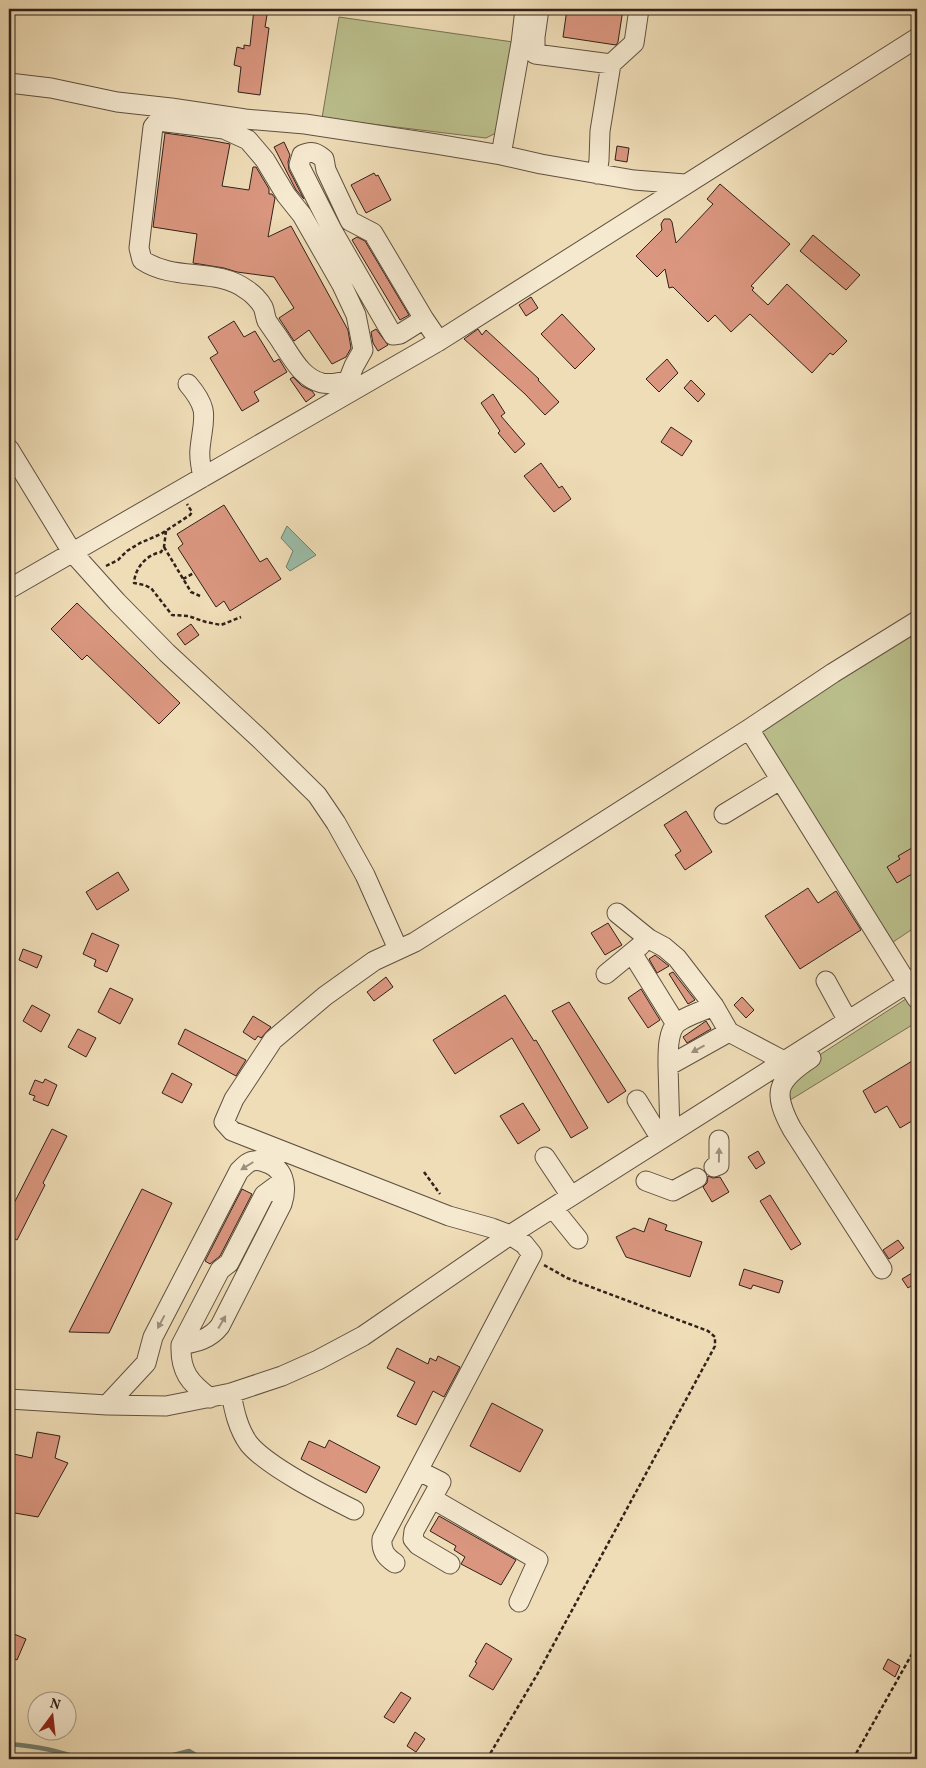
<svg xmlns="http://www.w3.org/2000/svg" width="926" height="1768" font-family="Vollkorn,serif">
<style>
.green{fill:#bbc08d;stroke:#767154}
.water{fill:#9bbda9;stroke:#717f70}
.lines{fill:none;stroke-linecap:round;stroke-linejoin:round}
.stream{stroke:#717f70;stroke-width:4.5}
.building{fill:#da967f;stroke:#31221a}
.minor-casing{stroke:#605141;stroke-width:21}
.path{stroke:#31221a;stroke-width:2.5;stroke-dasharray:4 2.5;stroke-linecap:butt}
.minor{stroke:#f5e9d0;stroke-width:19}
.oneway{fill:#9d8f7e}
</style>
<rect width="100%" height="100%" fill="#efddb7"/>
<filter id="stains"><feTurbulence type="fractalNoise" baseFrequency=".004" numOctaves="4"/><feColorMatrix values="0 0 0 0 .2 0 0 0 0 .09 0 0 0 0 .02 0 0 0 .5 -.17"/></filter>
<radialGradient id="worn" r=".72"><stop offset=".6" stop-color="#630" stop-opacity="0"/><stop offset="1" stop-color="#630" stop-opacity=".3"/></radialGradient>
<!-- green -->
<path class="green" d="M339,17L520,43L496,133L486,138L322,118Z
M917,629V926L887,946L754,730Z
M909,997L917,1001V1022L787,1102V1092L804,1065Z"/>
<!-- water -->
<path class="water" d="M287,526L316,555L290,571L286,567L293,551L281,538Z"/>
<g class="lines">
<!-- stream -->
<path class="stream" d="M9,1744C33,1746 58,1750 80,1759
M141,1759L162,1758L189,1751L202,1759"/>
</g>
<!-- building -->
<path class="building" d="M254,9H268L265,27L269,28L260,95L238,92L241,67L234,65L237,47L244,49V45L250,46Z
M567,9H623L618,42L616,45L563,37Z
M165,133L193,137L230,144L222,186L249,190L253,167H256L269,189V194H272L275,198L268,237L291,226L348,330L351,348L346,357L332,364L309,330L294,341L279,318L294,308L274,277L237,272L224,268L193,263L197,234L153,227Z
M284,142L290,155L288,162L289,170L304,199L296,190L274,147Z
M617,146L629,148L627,162L615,160Z
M374,173L376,176L378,175L391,200L366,213L351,185Z
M720,184L790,244L751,286L754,288L752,290L768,305L787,284L847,341L833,355L830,353L812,373L750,314L731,332L715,315L708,322L673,287L669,288L665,269L657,277L636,256L662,230L661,224L664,219H670L672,222L676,243L713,204L707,199Z
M813,235L860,275L846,290L800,251Z
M357,237L365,241L409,315L400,320L352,240Z
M531,297L538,308L526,316L519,305Z
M562,314L595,349L575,369L541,334Z
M234,321L244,337L255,331L274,362L279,359L287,372L254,392L259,401L242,411L210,358L218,353L208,337Z
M376,329L388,345L378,351L373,343L371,332Z
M478,329L482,335L486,330L539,379L538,380L559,402L545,415L525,394L464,339Z
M667,359L678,373L659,392L646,379Z
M293,377L302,386L312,391L315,395L306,402L290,379Z
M691,380L705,394L698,402L684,388Z
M493,394L505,413L501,416L525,444L515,453L498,433L500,431L481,403Z
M671,427L692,441L682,456L661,442Z
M541,463L559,488L562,486L571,499L554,512L524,476Z
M224,505L260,562L267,558L281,579L230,611L224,601L216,607L178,548L183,544L177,534Z
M77,603L180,703L159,724L87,655L82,660L51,629Z
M191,624L199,635L185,645L177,634Z
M686,811L712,852L685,870L675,855L681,851L664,825Z
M917,845V871L897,883L887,867L900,859L898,856Z
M118,872L129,890L97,910L86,892Z
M808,888L818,903L836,891L861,930L800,969L765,916Z
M608,923L622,945L605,955L591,933Z
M92,933L119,945L107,972L94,966L96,960L83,954Z
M23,949L42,956L37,968L19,960Z
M655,955L669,966L657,973L649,959Z
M673,972L695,1000L688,1004L669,974Z
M386,977L393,987L374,1001L367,992Z
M110,988L133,999L120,1024L98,1012Z
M641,989L660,1020L648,1028L628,998Z
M505,995L534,1041L536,1040L588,1128L571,1138L512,1038L455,1074L433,1040Z
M742,997L754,1010L746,1018L734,1005Z
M569,1002L626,1091L608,1103L552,1011Z
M32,1005L50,1015L41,1032L23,1021Z
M253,1016L271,1027L261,1038L258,1036L255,1040L243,1032Z
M706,1021L711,1029L687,1043L683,1037Z
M78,1029L96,1038L86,1057L68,1047Z
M185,1029L246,1060L236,1076L178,1044Z
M917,1058V1118L900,1128L887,1106L875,1113L863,1091Z
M172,1073L192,1084L182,1103L162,1093Z
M45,1079L57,1085L48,1106L33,1100L35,1096L29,1094L35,1080L43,1083Z
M523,1103L540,1130L518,1144L500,1116Z
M52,1129L67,1136L43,1183L45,1185L17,1240L9,1236V1213Z
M758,1151L765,1163L756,1169L748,1157Z
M708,1176L713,1178L720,1177L729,1192L712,1202L703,1187L707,1183Z
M142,1189L172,1203L109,1333L69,1332Z
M242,1189L252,1194L220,1256L210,1264L205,1261Z
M770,1195L801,1244L791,1250L760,1201Z
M649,1218L667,1225L665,1230L702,1242L690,1277L626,1257L616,1237L634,1228L644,1232Z
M898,1240L904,1248L889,1259L883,1250Z
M744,1269L783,1281L779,1293L753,1285L751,1289L739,1285Z
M917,1270V1282L908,1288L902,1279Z
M397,1348L428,1364L430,1358L436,1361L438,1356L460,1367L444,1397L433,1391L416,1425L397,1416L415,1382L387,1368Z
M492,1403L543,1430L520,1472L470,1446Z
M37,1432L60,1436L55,1458L68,1463L38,1517L9,1512V1453L32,1458Z
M329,1440L380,1467L366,1493L301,1459L309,1441L325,1448Z
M439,1516L516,1560L501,1585L461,1564L465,1557L454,1550L456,1546L430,1531Z
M14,1634L26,1639L17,1660L9,1656V1635L13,1637Z
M486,1643L512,1659L493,1690L469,1676L477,1663L475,1662Z
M888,1659L900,1666L895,1677L883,1669Z
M401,1692L411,1698L394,1723L384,1717Z
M415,1732L425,1739L416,1752L407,1746Z"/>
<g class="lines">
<!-- minor casing -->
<g class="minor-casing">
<path id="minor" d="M539,9L535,37V54L611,64
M9,83L51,88L117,102L171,108L245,119L305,124L436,144L501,155L541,164L634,180L685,184
M501,155L521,43L525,9
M597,174L599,160L600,131L611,64L634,43L639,9
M424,319L400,334L393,335L388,327L332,230L299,165L302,155C312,150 317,153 324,159L326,170L350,221L373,233L424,319L439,341
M348,381C339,382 331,385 322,383C302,378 293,359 282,343C278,336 272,329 267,321C265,317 265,311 263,307C260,301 252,293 247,290C216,267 175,282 142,260L139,248L153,127L158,121L224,129L248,140L265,160L286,195L302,215L342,285L356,315L363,350L354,366L348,381L353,390
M188,384C211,411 203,418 200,449C199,458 201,468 203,477
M9,449L72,552L117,602L167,653L260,739L317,795L336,823L365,875L398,949
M9,589L439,341L917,38
M749,729L917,999
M724,814L780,780
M617,913L649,939L664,947L677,958L714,1006L729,1032
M632,953L676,1024
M606,974L640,946
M826,981L848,1021
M811,1058C776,1081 772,1092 792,1129L882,1269
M668,1066C668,1054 667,1032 677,1023C684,1017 704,1010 714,1006
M637,1100L661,1139
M670,1133L668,1066L729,1032L784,1061
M545,1157L571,1196
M714,1167L719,1165V1140
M646,1181L673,1191L697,1178
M553,1208L578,1239
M231,1393C234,1410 238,1429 249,1444C268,1467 326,1496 354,1510
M210,1398C190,1383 180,1372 181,1345L220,1270L229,1263L264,1195L283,1181
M9,1399L107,1405L166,1406L231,1393L282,1376L318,1360L363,1336L510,1235L917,977
M107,1405L146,1363L153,1337L239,1171C241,1169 245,1165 248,1163C252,1160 259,1160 264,1162C284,1167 288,1185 282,1204L220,1326C210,1339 197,1342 181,1345
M419,1471L441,1482L414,1531L413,1539L418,1545L450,1564
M433,1499L538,1560L519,1602
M395,1563C386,1557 381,1551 382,1539L532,1254L524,1244L510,1235L492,1228L449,1216L232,1131L224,1122L234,1099L273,1040L325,996L374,961L415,942L749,729L833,673L917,621"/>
</g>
<!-- path -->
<path class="path" d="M166,531L164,547L161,552C146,555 135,568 134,583L144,585L151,588L172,615L188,616L206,622L221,625L241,617
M164,547L191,592L200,596
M106,566L118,560L127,551L140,543L161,534L190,515L192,512L187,504
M183,579L194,573
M424,1172L440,1194
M487,1759L538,1673L715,1346V1337L708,1331L567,1278L544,1265
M853,1759L917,1645"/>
<!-- minor -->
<use href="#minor" class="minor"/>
</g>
<!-- one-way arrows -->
<defs><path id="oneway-solid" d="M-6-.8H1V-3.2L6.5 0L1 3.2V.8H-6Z" transform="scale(1.25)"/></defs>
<g class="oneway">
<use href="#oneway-solid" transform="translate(698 1049) rotate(151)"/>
<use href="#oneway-solid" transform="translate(719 1155) rotate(-89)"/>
<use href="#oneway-solid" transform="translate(247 1166) rotate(148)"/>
<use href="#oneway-solid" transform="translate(161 1322) rotate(118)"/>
<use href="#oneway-solid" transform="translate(222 1322) rotate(-60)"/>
</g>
<!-- margin -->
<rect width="926" height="1768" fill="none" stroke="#efddb7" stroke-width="30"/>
<rect x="10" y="10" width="906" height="1748" fill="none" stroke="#31221a" stroke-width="2.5"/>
<rect x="15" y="15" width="896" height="1738" fill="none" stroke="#31221a"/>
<!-- north arrow -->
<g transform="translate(52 1716) rotate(15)"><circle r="24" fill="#f5e9d0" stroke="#a79987"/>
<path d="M0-4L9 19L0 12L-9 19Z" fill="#8f2418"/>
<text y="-8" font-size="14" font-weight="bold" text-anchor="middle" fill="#31221a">N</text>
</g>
<rect width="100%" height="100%" filter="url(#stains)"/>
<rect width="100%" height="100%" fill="url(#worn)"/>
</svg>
